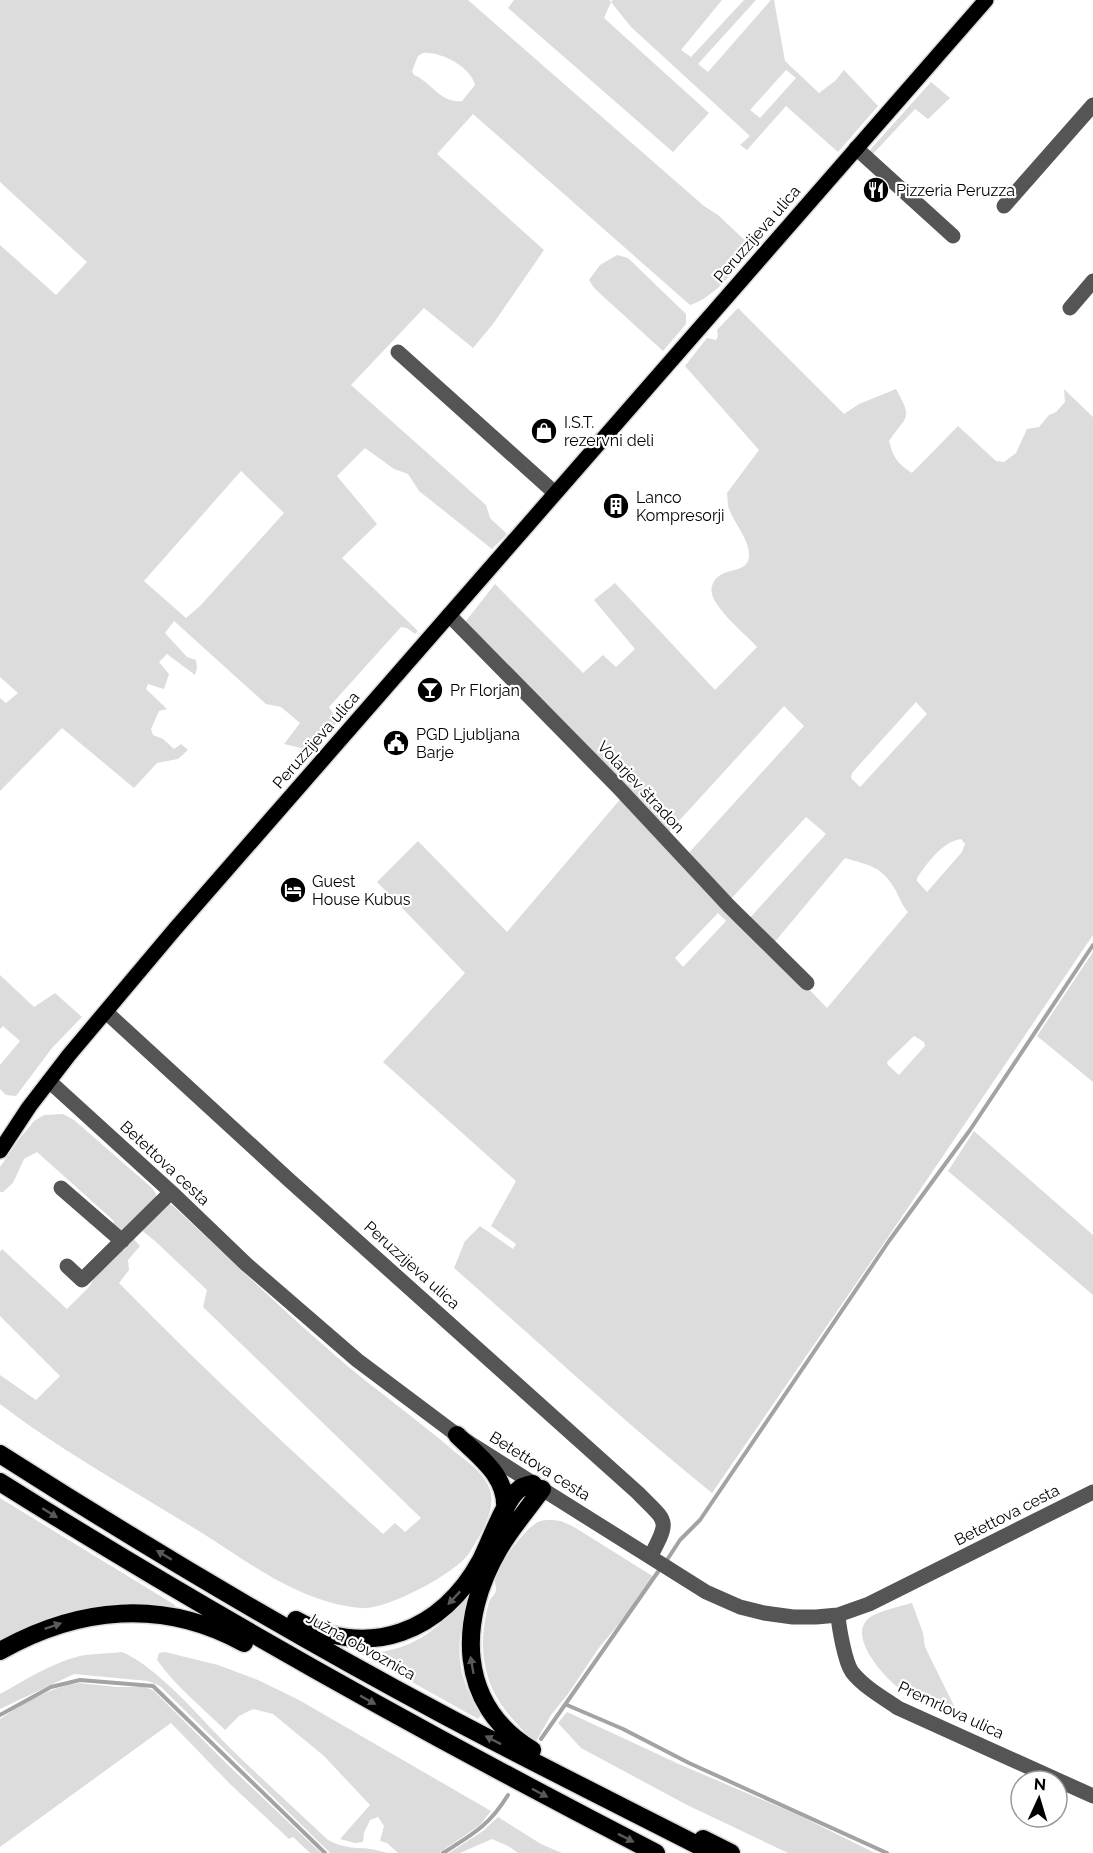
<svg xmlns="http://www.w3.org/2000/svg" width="1093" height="1853" font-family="Raleway,sans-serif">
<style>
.green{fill:#dcdcdc;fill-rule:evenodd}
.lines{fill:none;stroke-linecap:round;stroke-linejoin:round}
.stream{stroke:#a3a3a3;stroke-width:4}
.major-casing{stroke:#dbdbdb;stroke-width:18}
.highway-casing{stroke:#dbdbdb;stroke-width:21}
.minor{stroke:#555;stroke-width:15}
.major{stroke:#000;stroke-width:15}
.highway{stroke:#000;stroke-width:18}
.oneway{fill:#595959}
.labels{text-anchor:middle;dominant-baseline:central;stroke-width:4.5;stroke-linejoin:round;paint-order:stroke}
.poi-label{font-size:16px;fill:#000;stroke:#fff;text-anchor:start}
.street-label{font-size:16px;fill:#000;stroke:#fff}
</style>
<rect width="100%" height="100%" fill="#fff"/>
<!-- green -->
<path class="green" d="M0,0H468L704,206L718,215L753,248C736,268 716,297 690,305L473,114L437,154L544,250L493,324L473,348L424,308L351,385L486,505L490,518L507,534L492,549L419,491L408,474L394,469L365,448L337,476L377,524L342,558L418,631L415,634L407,628L401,627L329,707L338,721L313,751L284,744L300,723L281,707L266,704L174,621L165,633L187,657L196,660L197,668L195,675L167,654L159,662L169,674L164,689L148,684L146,689L167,709L159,711L151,729L153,735L163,739L174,749L181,744L188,750L178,759L157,763L134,788L62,728L0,791V698L6,703L18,693L0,677V245L56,295L87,262L0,182ZM423,53C440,51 471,67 475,85L462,101C441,104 430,81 414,75L412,71L418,56ZM241,471L284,513L200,606L186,618L144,581Z
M514,0H609L611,2L613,0H722L681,50L691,57L744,0H756L698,64L708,72L771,0H774L785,61L819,93L835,81L844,70L878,106L838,152L786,106L747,150L740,145L750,136L631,27L611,2L604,18L709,113L673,152L508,8ZM786,70L796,78L760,118L750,110Z
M931,82L950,98L928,119L915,109L872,155L869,151Z
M617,255L628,258L686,314V324L663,351L594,288L589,280L600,265Z
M738,308L844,414L859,404L896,389C913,420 907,415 889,441C893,457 898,464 912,473L958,426L996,461L1004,462L1016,453L1027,429L1039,427L1049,415L1056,412L1065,402L1064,389L1093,417V935L886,1240L712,1493C623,1421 540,1343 454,1268L465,1241L480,1226L513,1249L516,1244L491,1226L516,1181L383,1062L465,973L377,882L418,841L507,932L623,796L827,1008L908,912C902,905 900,899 896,891C882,866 871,866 845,858L773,944L747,921L826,834L806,817L731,899L686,856L804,726L784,706L667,834L468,628L466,621L495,584L583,673L603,655L616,667L635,649L594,600L615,583L715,690L757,647C746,634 706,603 712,586C718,565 747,576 749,557C750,540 736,526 730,511C727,506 728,498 727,493L759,450L685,366L707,338L716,340L718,336L717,330ZM916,702L927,714L860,787L851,778L852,773ZM961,839L965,844L962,852L927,892L917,881V878C928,862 942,842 961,839ZM718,913L726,921L683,967L675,958ZM914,1036L924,1042L925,1046L899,1075L888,1065L887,1062Z
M1093,952V1082L1037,1036Z
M0,975L34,1007L55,993L82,1017L52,1048L16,1096L6,1095L0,1089V1065L20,1041L3,1026L0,1029Z
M63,1114L74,1120L152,1188L156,1194L155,1201L123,1233L111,1228L114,1221L37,1152L24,1159L13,1183L3,1192H0V1167L20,1138L34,1121L44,1115Z
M974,1131L1093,1235V1295L948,1171Z
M166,1203L172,1205C227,1256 280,1308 337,1357C375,1390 417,1419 455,1452C467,1461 481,1471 488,1485C499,1507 481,1533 470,1552C457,1573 385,1611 361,1608C301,1603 251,1564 202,1533C134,1491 64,1453 0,1404V1375L36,1400L60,1376L0,1316V1252L2,1249L67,1309L90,1286L99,1267L132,1237L140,1246L128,1260L129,1270L119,1283C204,1370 293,1452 383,1534L395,1523L405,1532L421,1518L203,1307L207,1290L155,1241L140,1229Z
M0,1498L175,1605V1610L157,1609L0,1644Z
M552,1520L561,1521L574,1527L654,1577L645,1592L598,1649L568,1694L551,1715L535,1743C520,1727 501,1709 492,1688C480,1661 481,1630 489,1602C491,1597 495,1596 496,1590C496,1587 495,1584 495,1581C497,1566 524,1529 538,1522C542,1520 547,1520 552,1520Z
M465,1598L468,1599C455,1645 455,1674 481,1715L478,1719L362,1654C408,1652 436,1633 465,1598Z
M912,1603L923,1633L925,1647L959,1716C941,1708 920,1702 903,1691C887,1681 847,1638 868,1619C875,1612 901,1606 912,1603Z
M122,1652C158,1667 202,1720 231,1749C263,1780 296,1810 328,1840C354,1853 361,1844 387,1853H330L160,1686L148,1681L74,1674L0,1709V1694C25,1680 51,1663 80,1656C94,1653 108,1654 122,1652Z
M165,1652L218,1665L258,1680L299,1700L491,1811L480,1825L439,1853H398L387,1843L380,1841L384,1826L378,1817L370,1820L364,1833L363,1842L355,1843L340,1839L370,1805L324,1756L273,1714L253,1709L239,1716L225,1730C202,1707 176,1687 157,1660L159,1653Z
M79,1683L117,1687H144L153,1690L228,1765L321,1853H310L293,1837L289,1839L230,1784L171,1723L0,1847V1719C24,1703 50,1687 79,1683Z
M567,1712L681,1765L798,1815L875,1853H788L687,1805L581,1748L558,1723Z
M498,1817L541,1844L562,1853H518L508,1846L492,1839L460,1853H449L483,1831Z"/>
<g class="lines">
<!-- stream -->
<path class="stream" d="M665,1563L680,1540L700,1520L889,1241L970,1130L1093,945
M567,1705L623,1729L689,1763L887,1853
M0,1715L51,1687L80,1680L153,1686L325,1853
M541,1739L660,1569
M443,1853C473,1834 489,1826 508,1795"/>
<!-- major casing -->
<g class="major-casing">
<path id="major" d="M0,1151L29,1107L69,1055L175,929L986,0"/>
</g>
<!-- highway casing -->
<g class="highway-casing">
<path id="highway" d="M457,1435C479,1457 508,1476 505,1510
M0,1454C144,1546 292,1634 442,1714C532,1762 623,1807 713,1853
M0,1482C213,1616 433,1738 656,1853
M296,1620C369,1661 443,1631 481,1560C489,1544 505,1501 517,1491C521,1487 527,1485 533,1484
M0,1651C78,1607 163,1598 244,1643
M532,1750C456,1704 458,1619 499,1549C511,1528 528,1509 542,1489
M703,1839L731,1853"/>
</g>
<!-- minor -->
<path class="minor" d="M856,148L953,236
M1004,206L1093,105
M1070,308L1093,281
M398,352L555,493
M449,615L617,786L729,906L807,983
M106,1012L288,1179L638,1493C667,1523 671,1518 650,1557
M49,1081L171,1192L246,1264L357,1360L457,1435L542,1489L706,1592L740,1607L764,1613L793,1617H816L838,1615L869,1604L1093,1492
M61,1188L122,1241
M67,1266L82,1280L171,1192
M838,1615C839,1628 845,1662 852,1672C864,1687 882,1697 898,1708L1093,1796"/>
<!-- major -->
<use href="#major" class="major"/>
<!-- highway -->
<use href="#highway" class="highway"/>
</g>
<!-- one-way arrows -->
<defs><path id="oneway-solid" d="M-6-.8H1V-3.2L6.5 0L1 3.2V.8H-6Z" transform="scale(1.5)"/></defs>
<g class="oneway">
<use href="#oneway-solid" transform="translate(50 1513) rotate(32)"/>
<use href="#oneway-solid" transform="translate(164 1555) rotate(-149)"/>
<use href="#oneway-solid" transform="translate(454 1598) rotate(133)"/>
<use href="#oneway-solid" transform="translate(53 1626) rotate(-19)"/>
<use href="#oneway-solid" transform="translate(472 1665) rotate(-100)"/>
<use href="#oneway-solid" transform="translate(368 1700) rotate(29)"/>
<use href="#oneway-solid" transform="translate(493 1740) rotate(-153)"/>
<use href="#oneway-solid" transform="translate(540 1793) rotate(28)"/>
<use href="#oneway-solid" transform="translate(626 1838) rotate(27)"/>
</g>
<!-- icons -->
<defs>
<g id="restaurant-disc" transform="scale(1.35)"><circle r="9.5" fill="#000" stroke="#fff"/><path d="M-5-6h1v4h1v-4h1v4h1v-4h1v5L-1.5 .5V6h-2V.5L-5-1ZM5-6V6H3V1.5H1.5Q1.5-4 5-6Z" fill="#fff"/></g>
<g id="shop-disc" transform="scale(1.35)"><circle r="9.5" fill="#000" stroke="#fff"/><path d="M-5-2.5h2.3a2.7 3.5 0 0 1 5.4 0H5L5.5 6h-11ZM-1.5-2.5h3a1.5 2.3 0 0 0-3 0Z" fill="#fff"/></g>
<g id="building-disc" transform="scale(1.35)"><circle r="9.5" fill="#000" stroke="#fff"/><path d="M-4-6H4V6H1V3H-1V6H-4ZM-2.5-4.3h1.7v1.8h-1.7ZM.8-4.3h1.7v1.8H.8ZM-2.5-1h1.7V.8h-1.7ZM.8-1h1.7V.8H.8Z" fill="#fff"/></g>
<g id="bar-disc" transform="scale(1.35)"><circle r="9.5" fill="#000" stroke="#fff"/><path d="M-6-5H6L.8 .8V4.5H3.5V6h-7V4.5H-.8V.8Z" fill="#fff"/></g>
<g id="civic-disc" transform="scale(1.35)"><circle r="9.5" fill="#000" stroke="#fff"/><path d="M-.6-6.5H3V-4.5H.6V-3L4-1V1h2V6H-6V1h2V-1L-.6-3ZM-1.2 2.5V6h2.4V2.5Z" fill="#fff"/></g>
<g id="hotel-disc" transform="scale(1.35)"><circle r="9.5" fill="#000" stroke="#fff"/><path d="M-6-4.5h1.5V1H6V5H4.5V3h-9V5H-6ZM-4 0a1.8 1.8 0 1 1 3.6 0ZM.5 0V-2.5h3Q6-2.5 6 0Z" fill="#fff"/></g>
</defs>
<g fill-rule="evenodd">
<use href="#restaurant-disc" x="876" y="190"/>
<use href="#shop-disc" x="544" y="431"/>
<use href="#building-disc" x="616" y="506"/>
<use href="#bar-disc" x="430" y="690"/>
<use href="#civic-disc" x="396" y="743"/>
<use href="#hotel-disc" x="293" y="890"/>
</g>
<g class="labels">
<!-- poi labels -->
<g class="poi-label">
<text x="896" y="190">Pizzeria Peruzza</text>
<text x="564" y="422">I.S.T.<tspan x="564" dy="18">rezervni deli</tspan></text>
<text x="636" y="497">Lanco<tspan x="636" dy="18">Kompresorji</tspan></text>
<text x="450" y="690">Pr Florjan</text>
<text x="416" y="734">PGD Ljubljana<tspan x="416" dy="18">Barje</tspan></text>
<text x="312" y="881">Guest<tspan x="312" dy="18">House Kubus</tspan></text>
</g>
<!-- street labels -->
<g class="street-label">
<text transform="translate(757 234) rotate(-49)">Peruzzijeva ulica</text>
<text transform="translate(316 740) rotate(-49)">Peruzzijeva ulica</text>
<text transform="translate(641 787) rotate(47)">Volarjev štradon</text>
<text transform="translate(165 1163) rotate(43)">Betettova cesta</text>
<text transform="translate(412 1265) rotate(42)">Peruzzijeva ulica</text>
<text transform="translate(540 1466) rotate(32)">Betettova cesta</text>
<text transform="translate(1007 1515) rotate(-27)">Betettova cesta</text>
<text transform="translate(361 1646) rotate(29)">Južna obvoznica</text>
<text transform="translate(951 1710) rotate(25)">Premrlova ulica</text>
</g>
</g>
<!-- north arrow -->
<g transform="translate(1039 1799) rotate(4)"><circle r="28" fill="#ffffff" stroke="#999999" stroke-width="1.5"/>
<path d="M0-4.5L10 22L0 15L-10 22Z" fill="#000000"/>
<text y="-9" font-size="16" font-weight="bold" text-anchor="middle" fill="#000000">N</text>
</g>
</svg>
